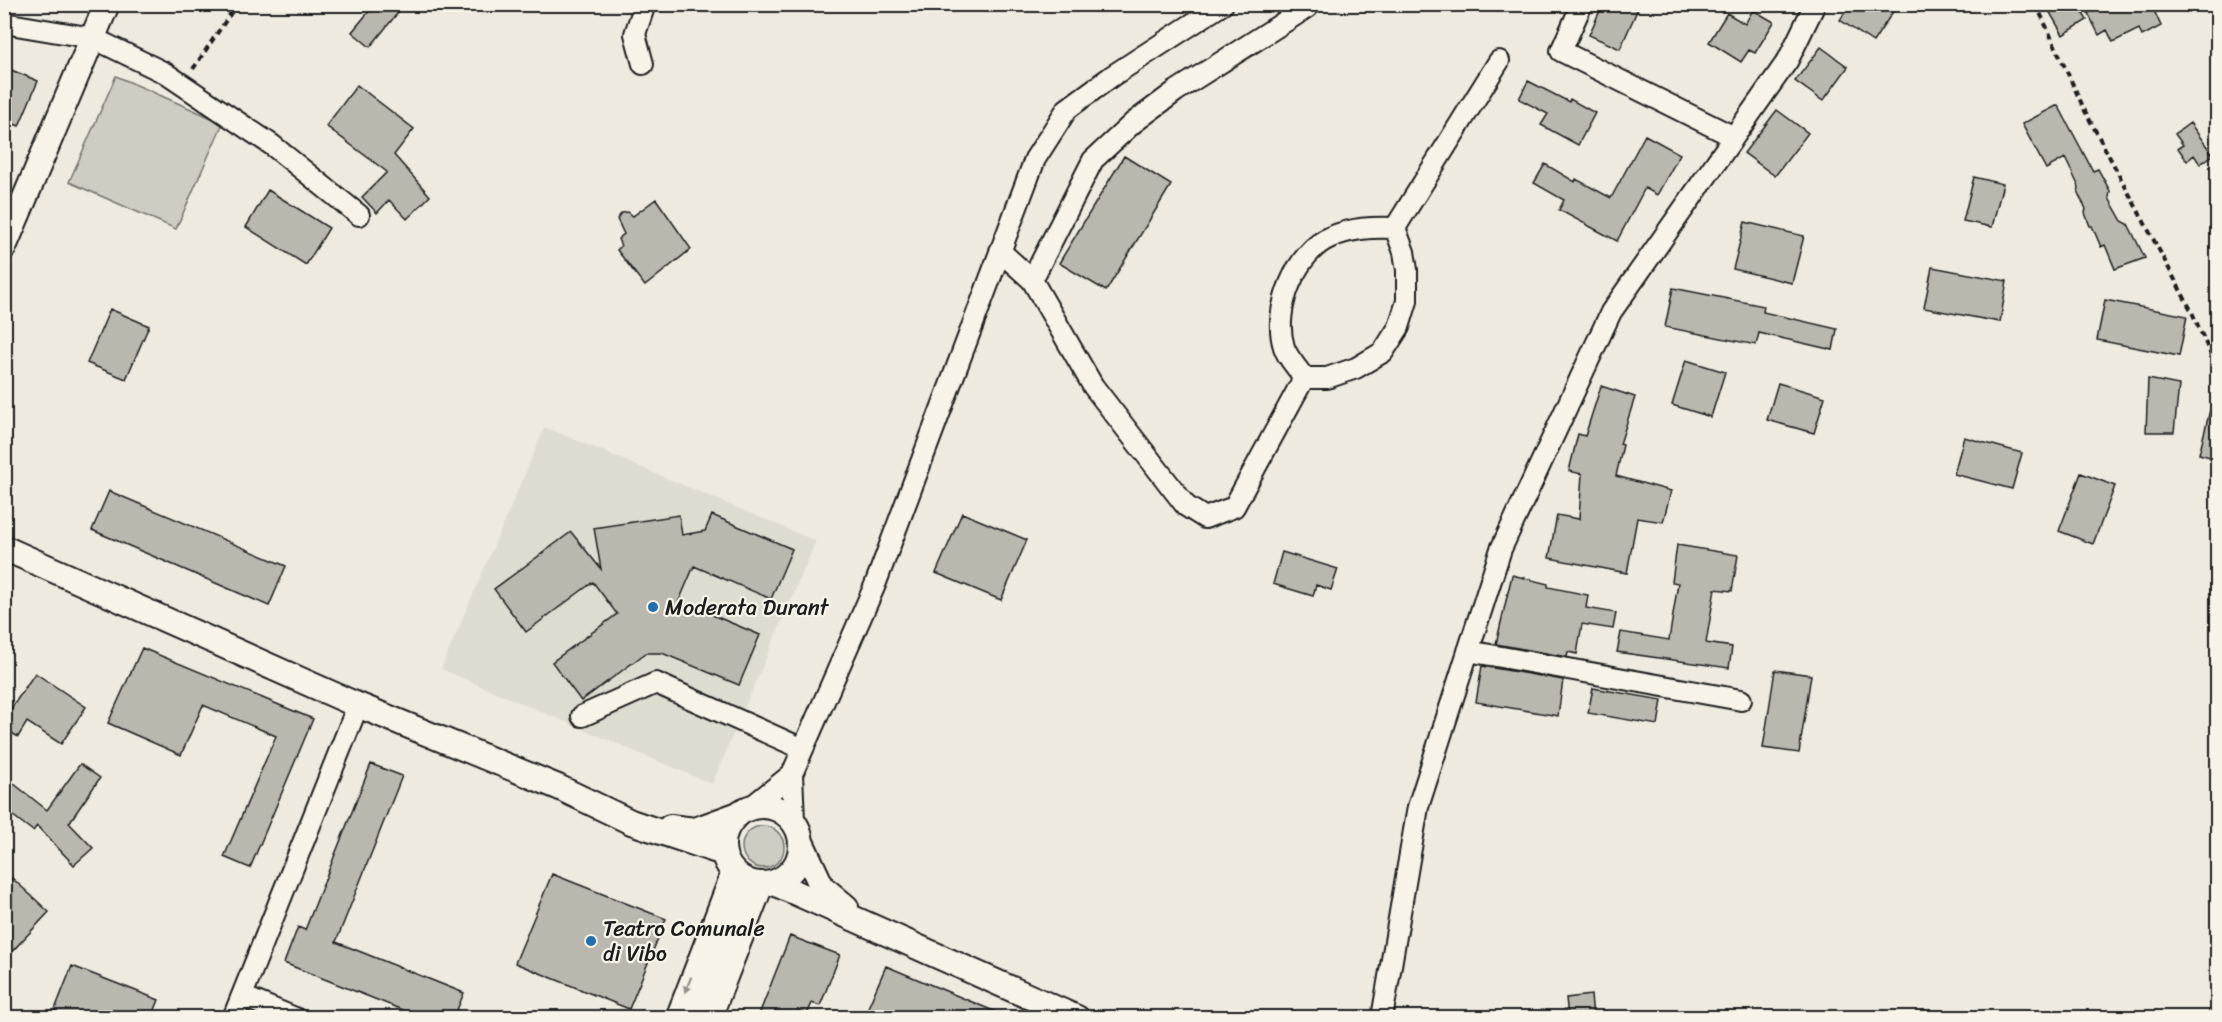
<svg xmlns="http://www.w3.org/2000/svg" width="2222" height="1022" font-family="Sriracha,sans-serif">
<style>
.built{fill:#dedbd1}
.green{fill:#cfccc3;stroke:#767470;stroke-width:1.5}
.building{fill:#bab7af;stroke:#1c1c1c;stroke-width:1.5}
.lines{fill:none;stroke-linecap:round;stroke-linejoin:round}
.minor-casing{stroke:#1c1c1c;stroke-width:24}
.major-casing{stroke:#1c1c1c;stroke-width:28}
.path{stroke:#1c1c1c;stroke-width:4;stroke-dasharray:6 4.5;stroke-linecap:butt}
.minor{stroke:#f7f3e8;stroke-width:20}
.major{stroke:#f7f3e8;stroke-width:24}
.oneway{fill:#94928c}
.poi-dot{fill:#1f6fb2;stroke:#f7f3e8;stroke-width:2}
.labels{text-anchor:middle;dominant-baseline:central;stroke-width:4.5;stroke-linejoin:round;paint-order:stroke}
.poi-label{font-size:22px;fill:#1c1c1c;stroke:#f7f3e8;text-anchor:start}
</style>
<rect width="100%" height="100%" fill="#eeeae0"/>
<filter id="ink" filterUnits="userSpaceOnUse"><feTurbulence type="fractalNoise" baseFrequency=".0167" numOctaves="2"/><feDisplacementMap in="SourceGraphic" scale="12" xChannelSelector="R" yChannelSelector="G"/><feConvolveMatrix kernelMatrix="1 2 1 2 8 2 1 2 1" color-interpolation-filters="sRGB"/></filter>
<g filter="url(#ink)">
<!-- built -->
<path class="built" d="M545,427L816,541L712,784L441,669Z"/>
<!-- green -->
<path class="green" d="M116,76L223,123L176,229L69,182Z
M742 847a21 21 0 1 1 42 0a21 21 0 1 1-42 0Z"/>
<!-- building -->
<path class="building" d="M375,4H405L370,47L352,32Z
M1603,4H1640L1620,49L1589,35Z
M1850,4H1898L1873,42L1840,20Z
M2045,4H2077L2087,20L2063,35Z
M2107,4H2151L2161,26L2142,36L2139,29L2113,42L2107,30L2099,35L2088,13Z
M1753,10L1774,22L1755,53L1749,50L1741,62L1709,42L1727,13L1745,24Z
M1821,47L1848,67L1823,101L1795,81Z
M4,67L38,81L19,126L4,120Z
M1528,81L1569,102L1570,99L1595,113L1578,145L1541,125L1548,114L1519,99Z
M357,85L414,129L394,155L430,196L407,219L389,200L377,213L362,197L387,172L326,126Z
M2058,105L2093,171L2098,169L2110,191L2109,198L2122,221L2128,224L2145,258L2115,269L2105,245L2101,247L2092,226H2090L2085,213L2086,209L2078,193L2079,187L2065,158L2046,169L2022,124Z
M1777,110L1808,133L1775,176L1744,153Z
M2190,123L2213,155L2200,164L2194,155L2187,161L2178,148L2183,145L2175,134Z
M1645,135L1680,154L1657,195L1645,188L1617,241L1559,210L1564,200L1534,183L1545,164L1575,182L1576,179L1611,198Z
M1124,156L1171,185L1106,291L1059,263Z
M1974,177L2003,184L1992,227L1963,221Z
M268,190L329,228L306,265L246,227Z
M656,199L691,249L645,286L617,250L621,246L618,239L624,234L617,219L622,213L628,212L633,216Z
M1745,222L1804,236L1792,283L1733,269Z
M1932,267L2007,281L2000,322L1924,308Z
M1673,288L1764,306L1763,312L1837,329L1833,350L1759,333L1756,345L1665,327Z
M2105,300L2187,316L2179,356L2097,340Z
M110,309L149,326L126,379L87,363Z
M1686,360L1725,372L1711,417L1672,405Z
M2148,379L2179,385L2174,432H2146Z
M1778,383L1825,397L1814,433L1767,420Z
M1601,386L1635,397L1620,444L1623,445L1616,476L1671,491L1663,522L1637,518L1627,573L1549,558L1557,515L1579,519L1582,474L1569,471L1578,434L1585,436Z
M2212,402L2217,403V459L2199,454Z
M1964,437L2022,453L2012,489L1954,474Z
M2081,473L2115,486L2093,544L2059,531Z
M109,491L286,566L269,606L92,530Z
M962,513L1027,540L1001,600L936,573Z
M679,515L682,535L705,531L712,515L792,549L771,599L694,566L679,601L760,635L739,685L662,653H646L581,701L552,662L617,614L593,582L526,632L494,589L571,532L601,569L594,528Z
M1677,545L1738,555L1732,591L1715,589L1706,643L1732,647L1729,668L1617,652L1621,632L1669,640L1678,583L1672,582Z
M1282,552L1338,569L1331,590L1316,585L1313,596L1273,584Z
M1512,575L1548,584V587L1588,595L1586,608L1616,613L1613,629L1582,624L1577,654L1568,652L1567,657L1496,644Z
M142,648L313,719L250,868L224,857L276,736L203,705L181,755L108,723Z
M1482,666L1563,680L1558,716L1476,702Z
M1775,670L1811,675L1799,753L1763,748Z
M35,673L86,707L61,744L27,722L18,737L4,728V719Z
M1593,688L1662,700L1658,725L1588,713Z
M80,764L100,778L69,823L93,848L74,865L37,826L33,831L4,809V776L47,810Z
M371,764L402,776L336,942L464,993L454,1017H420L284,963L298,927L305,930Z
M552,874L666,919L629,1009L515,963Z
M12,878L49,912L4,960V886Z
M790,936L840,955L820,1006L812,1003L806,1017H758Z
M72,966L159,1000L152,1017H52Z
M886,966L1008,1017H864Z
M1591,995L1593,1017H1568L1566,998Z"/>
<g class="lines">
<!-- minor casing -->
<g class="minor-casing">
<path id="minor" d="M1582,4L1561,51L1734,137
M4,23L93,38L165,73L272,145L359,215
M643,64L635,34L645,4
M1395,228L1404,252L1407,270V301L1399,327L1383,352L1356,368L1327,378H1304C1298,368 1287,358 1284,347C1272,311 1296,251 1331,237C1352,228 1372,227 1395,228L1499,61
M1000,251L1032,280
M1304,378L1234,507L1205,518L1186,506L1093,386L1032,280L1093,160L1133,123L1176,91L1308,7
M1468,651L1741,700
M582,716L656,683L803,749
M751,807L792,774
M794,821L792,774L875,585L1035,159L1067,109L1112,76L1223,4
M242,996L295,1018
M233,1018L358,705
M676,1018L732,872
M692,1018L745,881
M711,1018L763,885
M1382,1018L1418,807L1501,549L1611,312L1788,60L1815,4"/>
</g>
<!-- major casing -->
<g class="major-casing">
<path id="major" d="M4,247L107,4
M4,548L348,701L558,787L631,822L723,853
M723 845a39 39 0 1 1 78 0a39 39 0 1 1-78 0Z
M670,827L695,830L736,815
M802,844L822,887L846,907
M774,883L1077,1018"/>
</g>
<!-- path -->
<path class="path" d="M2036,4L2085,111L2191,310L2218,371
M193,69L237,4"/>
<!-- minor -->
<use href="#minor" class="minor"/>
<!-- major -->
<use href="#major" class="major"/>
</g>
<!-- one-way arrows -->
<defs><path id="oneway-solid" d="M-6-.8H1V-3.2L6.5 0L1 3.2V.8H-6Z" transform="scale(1.5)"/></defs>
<use class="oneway" href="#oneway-solid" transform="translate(688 985) rotate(111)"/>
</g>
<!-- markers -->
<g class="poi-dot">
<circle cx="653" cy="607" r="6"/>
<circle cx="591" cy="941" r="6"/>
</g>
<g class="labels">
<!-- poi labels -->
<g class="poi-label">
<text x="665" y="607">Moderata Durant</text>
<text x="603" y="928">Teatro Comunale<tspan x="603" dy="25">di Vibo</tspan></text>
</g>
</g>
<!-- margin -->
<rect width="2222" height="1022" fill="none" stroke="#f7f3e8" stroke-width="24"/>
<rect x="12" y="12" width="2198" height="998" fill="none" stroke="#1c1c1c" stroke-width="2" filter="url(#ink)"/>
</svg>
